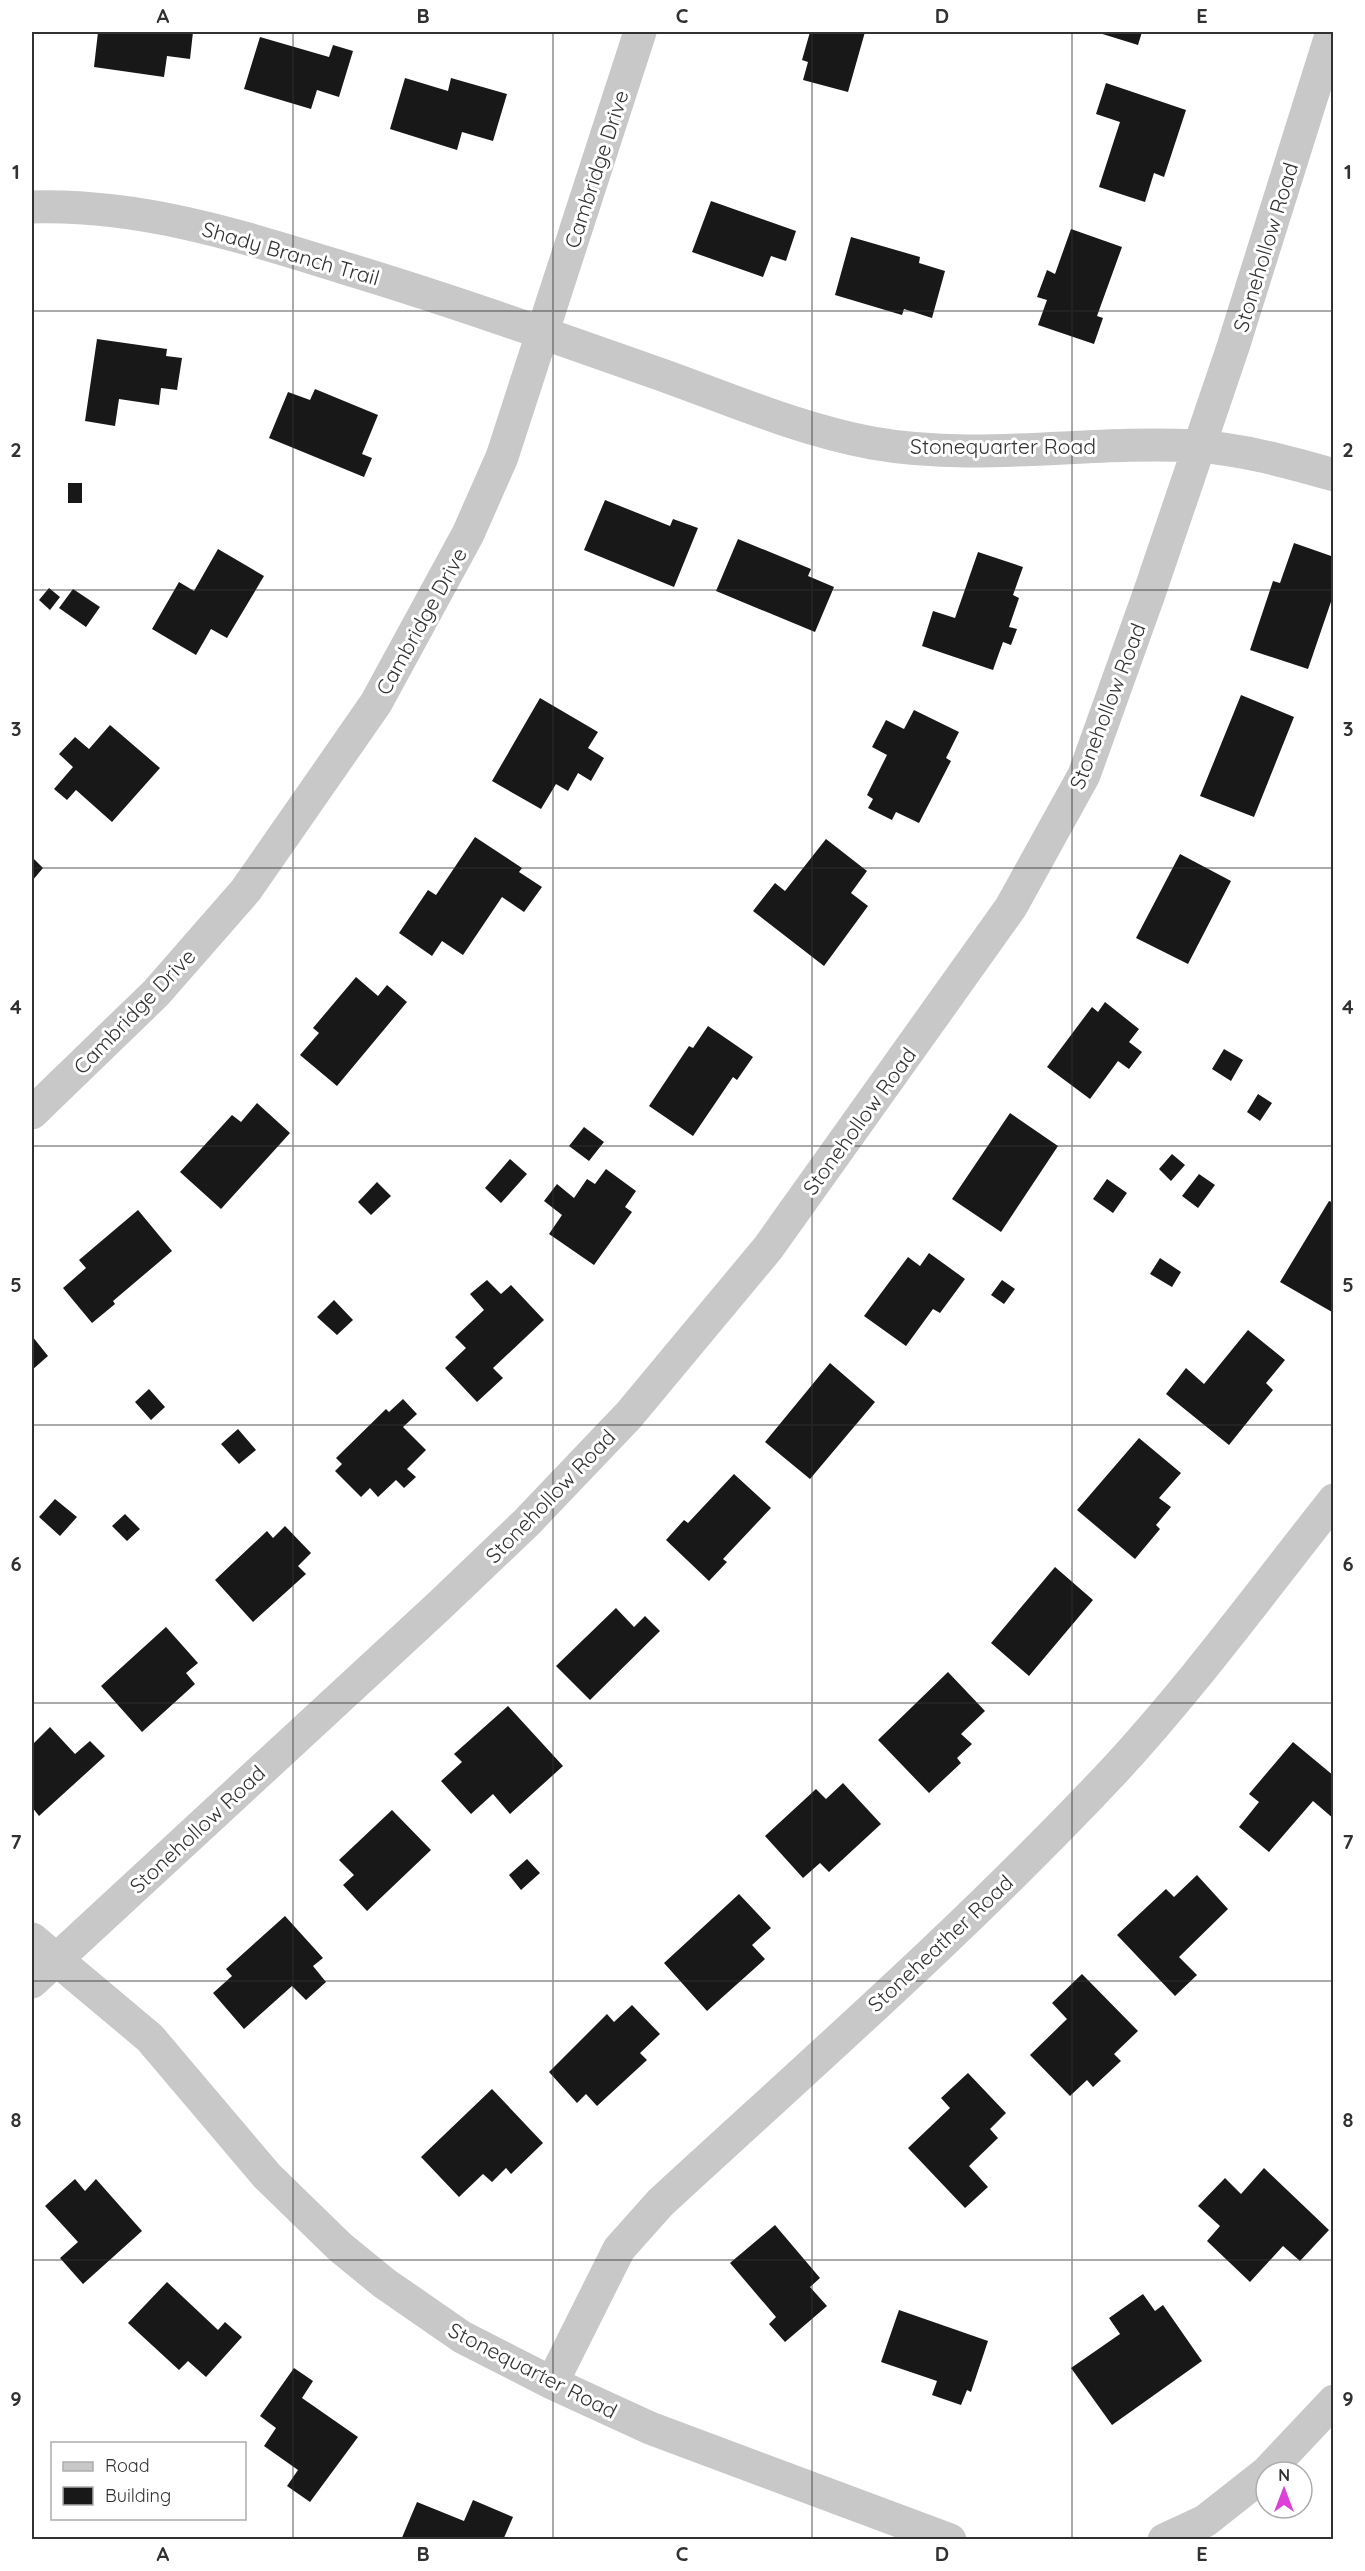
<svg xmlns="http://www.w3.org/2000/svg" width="1365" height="2571" font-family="Quicksand,sans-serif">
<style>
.building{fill:#181818}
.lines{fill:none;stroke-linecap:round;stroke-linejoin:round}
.minor{stroke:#c8c8c8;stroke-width:33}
.grid{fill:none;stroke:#313131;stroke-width:1.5;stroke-opacity:0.55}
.labels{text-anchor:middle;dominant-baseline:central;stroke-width:6;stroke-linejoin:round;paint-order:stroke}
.street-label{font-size:21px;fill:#313131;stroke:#fff}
.neatline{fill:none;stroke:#313131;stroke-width:2}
.grid-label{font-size:20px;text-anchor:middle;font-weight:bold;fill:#313131}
</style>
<rect width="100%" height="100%" fill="#fff"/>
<!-- building -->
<path class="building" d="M98,32H193L190,59L167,56L164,77L94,67Z
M810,32H865L848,92L803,80L808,62L802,60Z
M1096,32H1142L1138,45Z
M260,37L329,57L333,45L353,51L339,97L317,90L311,109L244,89Z
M405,78L448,91L451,78L507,94L493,141L462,132L457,150L390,129Z
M1106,83L1186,110L1164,177L1154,173L1145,202L1099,187L1120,122L1096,114Z
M711,201L796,231L786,261L771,256L763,277L692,252Z
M1071,229L1122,247L1097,316L1103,318L1094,344L1038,325L1047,300L1037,297L1047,270L1055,274Z
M851,237L920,257L919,263L945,271L932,318L904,309L902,315L835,295Z
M97,339L167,349L166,356L182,358L177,390L161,388L159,405L119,399L115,426L85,421Z
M315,389L378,415L362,454L372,458L364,477L269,438L288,392L310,400Z
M68,483H82V503H68Z
M605,500L670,526L673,519L698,528L674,587L584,550Z
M738,539L811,569L808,576L834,587L815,632L716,591Z
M1294,543L1334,557V593L1308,669L1250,650L1273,581L1280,583Z
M218,549L264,576L227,638L211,629L196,655L152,629L179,582L194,591Z
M978,552L1023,567L1013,595L1019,598L1009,627L1017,629L1011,645L1003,642L993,670L922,646L933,611L955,618Z
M49,588L60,597L50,610L39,600Z
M73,589L100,607L86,627L59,608Z
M1241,695L1294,717L1254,817L1200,796Z
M540,698L598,732L588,748L604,758L591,781L578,773L568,791L556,784L541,809L492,781Z
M914,710L959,732L946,758L951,761L919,823L896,812L892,820L868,808L873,799L867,795L887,755L872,747L886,720L904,729Z
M110,725L160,768L112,822L76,790L67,800L54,789L73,767L59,754L75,737L89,749Z
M475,837L522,868L519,872L542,887L524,912L502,897L463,955L442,941L432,956L399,933L428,890L436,895Z
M826,839L867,871L851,893L868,906L824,966L753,911L775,883L785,891Z
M1180,854L1231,881L1188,964L1136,938Z
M32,857L43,868L32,881Z
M356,977L378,996L387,985L407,1002L337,1086L300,1055L319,1033L313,1028Z
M1105,1002L1139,1029L1129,1042L1142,1052L1129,1069L1118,1061L1090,1099L1047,1067L1092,1007L1098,1012Z
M708,1026L753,1057L737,1080L733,1077L693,1136L649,1106L689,1046L693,1048Z
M1224,1049L1243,1060L1231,1081L1212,1069Z
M1258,1094L1272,1103L1260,1121L1247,1112Z
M257,1103L290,1133L221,1209L180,1172L232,1115L241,1122Z
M1010,1113L1058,1146L1001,1232L952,1199Z
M584,1127L604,1142L589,1161L569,1146Z
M1172,1154L1185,1165L1171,1181L1159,1169Z
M510,1159L527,1174L501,1203L485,1188Z
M606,1169L636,1191L625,1207L632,1212L594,1265L549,1234L562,1215L544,1201L557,1184L574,1198L587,1179L595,1184Z
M1199,1174L1215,1185L1198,1208L1182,1196Z
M1107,1179L1127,1193L1113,1213L1093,1199Z
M377,1182L391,1196L371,1215L358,1202Z
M1329,1201L1334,1203L1332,1312L1280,1282Z
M138,1210L172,1251L113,1301L115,1304L92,1323L63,1288L86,1268L79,1260Z
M929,1253L965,1279L940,1313L933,1309L906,1346L864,1316L908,1257L920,1266Z
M1160,1258L1181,1272L1172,1287L1150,1274Z
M487,1280L501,1294L511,1285L544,1320L493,1368L503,1378L477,1402L445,1368L466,1348L455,1337L484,1310L470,1294Z
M1002,1280L1015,1289L1004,1304L991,1295Z
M334,1300L353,1320L337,1335L317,1317Z
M1248,1330L1285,1360L1266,1383L1273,1390L1229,1445L1166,1394L1186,1368L1204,1384Z
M32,1336L48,1356L32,1370Z
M830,1363L875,1402L810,1479L765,1442Z
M149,1389L165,1407L151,1420L135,1402Z
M403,1399L417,1414L403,1427L426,1450L407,1469L416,1477L404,1488L396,1480L378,1497L370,1488L361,1497L335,1471L342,1464L336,1458L386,1409L389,1412Z
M238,1429L256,1450L239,1464L221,1444Z
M1139,1438L1181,1473L1159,1498L1171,1507L1156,1525L1160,1529L1135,1559L1077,1510Z
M734,1474L771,1508L723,1559L727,1562L709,1581L666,1540L684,1520L688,1523Z
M55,1499L77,1517L60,1536L39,1517Z
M125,1514L140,1529L127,1541L112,1526Z
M285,1526L311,1553L298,1566L306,1574L253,1622L215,1580L267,1531L273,1538Z
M1055,1567L1093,1600L1029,1676L991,1643Z
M616,1608L634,1627L645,1616L660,1631L590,1700L556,1666Z
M166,1627L198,1663L186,1673L195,1684L142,1732L101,1686Z
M948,1672L985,1711L961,1734L972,1744L957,1758L961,1763L929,1793L878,1740Z
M508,1706L563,1766L510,1814L493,1794L471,1814L441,1781L462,1762L454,1754Z
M50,1727L75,1754L90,1741L105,1756L39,1816L32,1807V1745Z
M1293,1742L1334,1776V1819L1313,1801L1269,1852L1239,1827L1259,1802L1249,1794Z
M843,1783L881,1824L829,1872L820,1863L803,1878L765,1836L816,1789L826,1799Z
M392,1810L431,1850L367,1911L343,1885L354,1875L339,1860Z
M527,1859L540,1873L521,1890L509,1875Z
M1197,1875L1228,1909L1179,1957L1197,1975L1175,1996L1117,1935L1166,1889L1174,1897Z
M739,1894L771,1928L752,1945L765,1959L707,2011L664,1963Z
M285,1916L323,1958L313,1966L326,1982L306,2000L292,1986L244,2029L213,1993L232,1976L226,1969Z
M1082,1974L1138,2031L1114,2054L1121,2061L1093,2087L1087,2080L1070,2096L1030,2055L1067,2019L1052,2003Z
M632,2005L660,2034L640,2053L647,2060L597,2106L586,2094L577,2103L549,2072L607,2014L614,2022Z
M968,2073L1006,2113L990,2129L998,2138L969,2166L988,2187L965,2208L908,2148L950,2108L941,2098Z
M492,2089L543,2143L511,2174L506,2168L492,2182L483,2174L459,2197L421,2157Z
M1264,2168L1329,2230L1300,2261L1283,2246L1250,2282L1207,2241L1220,2226L1198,2206L1225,2178L1241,2194Z
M75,2179L85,2191L96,2179L142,2231L83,2284L60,2258L78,2242L45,2206Z
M775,2225L820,2278L810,2287L827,2306L785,2342L769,2324L776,2317L730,2263Z
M167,2282L218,2330L225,2322L242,2337L206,2377L188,2361L179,2370L128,2323Z
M1143,2294L1155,2311L1163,2305L1202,2361L1112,2425L1071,2368L1120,2334L1109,2318Z
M899,2310L988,2341L971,2392L967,2390L961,2405L932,2395L937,2381L881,2362Z
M294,2368L313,2381L302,2398L358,2437L310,2502L287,2486L298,2470L264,2446L276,2428L260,2416Z
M473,2500L513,2517L503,2540H401L417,2502L464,2521Z"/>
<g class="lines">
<!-- minor -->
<path class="minor" d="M32,207C140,204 238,235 341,267C444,298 546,334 648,370C723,396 793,428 872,443C978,462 1088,440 1195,446C1241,449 1289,462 1334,475
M32,1113L156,993L246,890L376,703L468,534L502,457L640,32
M32,1939L150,2038L267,2176L340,2247L384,2283L462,2337L552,2383L650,2428L950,2540
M32,1982L439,1606L527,1522L629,1415L768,1248L1011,907L1084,775L1149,594L1233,347L1332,32
M552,2383L619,2249L660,2203C813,2062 969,1925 1111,1774C1191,1688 1261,1592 1334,1500
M1267,2472L1334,2401
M1164,2540L1205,2521L1266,2473"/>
</g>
<!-- grid -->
<path class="grid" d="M293,32V2540M553,32V2540M812,32V2540M1072,32V2540M32,311H1334M32,590H1334M32,868H1334M32,1146H1334M32,1425H1334M32,1703H1334M32,1981H1334M32,2260H1334"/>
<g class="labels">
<!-- street labels -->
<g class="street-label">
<text transform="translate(596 169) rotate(-72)">Cambridge Drive</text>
<text transform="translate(1265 247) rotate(-73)">Stonehollow Road</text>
<text transform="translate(291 253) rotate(16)">Shady Branch Trail</text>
<text x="1003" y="446">Stonequarter Road</text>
<text transform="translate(421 621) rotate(-61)">Cambridge Drive</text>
<text transform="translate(1107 706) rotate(-69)">Stonehollow Road</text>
<text transform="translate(134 1011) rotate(-46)">Cambridge Drive</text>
<text transform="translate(859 1121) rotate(-54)">Stonehollow Road</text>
<text transform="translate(550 1496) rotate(-46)">Stonehollow Road</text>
<text transform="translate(197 1829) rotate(-43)">Stonehollow Road</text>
<text transform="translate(940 1943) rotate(-43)">Stoneheather Road</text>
<text transform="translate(533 2370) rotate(27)">Stonequarter Road</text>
</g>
</g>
<!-- border -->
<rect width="1365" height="2571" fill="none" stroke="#ffffff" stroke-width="66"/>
<!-- legend -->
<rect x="51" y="2442" width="195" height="78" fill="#ffffff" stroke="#adadad" stroke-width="1.5"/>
<rect x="63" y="2462" width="30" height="9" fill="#c8c8c8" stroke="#adadad" stroke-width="1.5"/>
<text x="105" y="2472" font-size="18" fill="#313131">Road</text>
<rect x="63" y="2487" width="30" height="18" fill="#181818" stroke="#adadad" stroke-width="1.5"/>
<text x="105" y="2502" font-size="18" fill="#313131">Building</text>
<!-- north arrow -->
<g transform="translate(1284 2490)"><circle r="28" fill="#ffffff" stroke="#adadad" stroke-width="1.5"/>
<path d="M0-4.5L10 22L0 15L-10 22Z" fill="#dd3fd8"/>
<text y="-9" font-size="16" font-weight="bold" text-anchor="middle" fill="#313131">N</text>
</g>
<rect x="33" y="33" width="1299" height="2505" class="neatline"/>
<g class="grid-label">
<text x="163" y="23">A</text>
<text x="423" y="23">B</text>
<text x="682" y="23">C</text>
<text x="942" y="23">D</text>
<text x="1202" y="23">E</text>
<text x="16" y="179">1</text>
<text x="1348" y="179">1</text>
<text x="16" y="457">2</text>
<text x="1348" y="457">2</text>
<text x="16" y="736">3</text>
<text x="1348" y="736">3</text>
<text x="16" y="1014">4</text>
<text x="1348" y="1014">4</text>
<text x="16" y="1292">5</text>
<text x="1348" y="1292">5</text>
<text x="16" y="1571">6</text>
<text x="1348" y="1571">6</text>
<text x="16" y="1849">7</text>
<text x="1348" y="1849">7</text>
<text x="16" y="2127">8</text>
<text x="1348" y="2127">8</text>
<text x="16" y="2406">9</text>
<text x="1348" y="2406">9</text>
<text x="163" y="2561">A</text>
<text x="423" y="2561">B</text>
<text x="682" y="2561">C</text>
<text x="942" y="2561">D</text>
<text x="1202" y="2561">E</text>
</g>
</svg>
